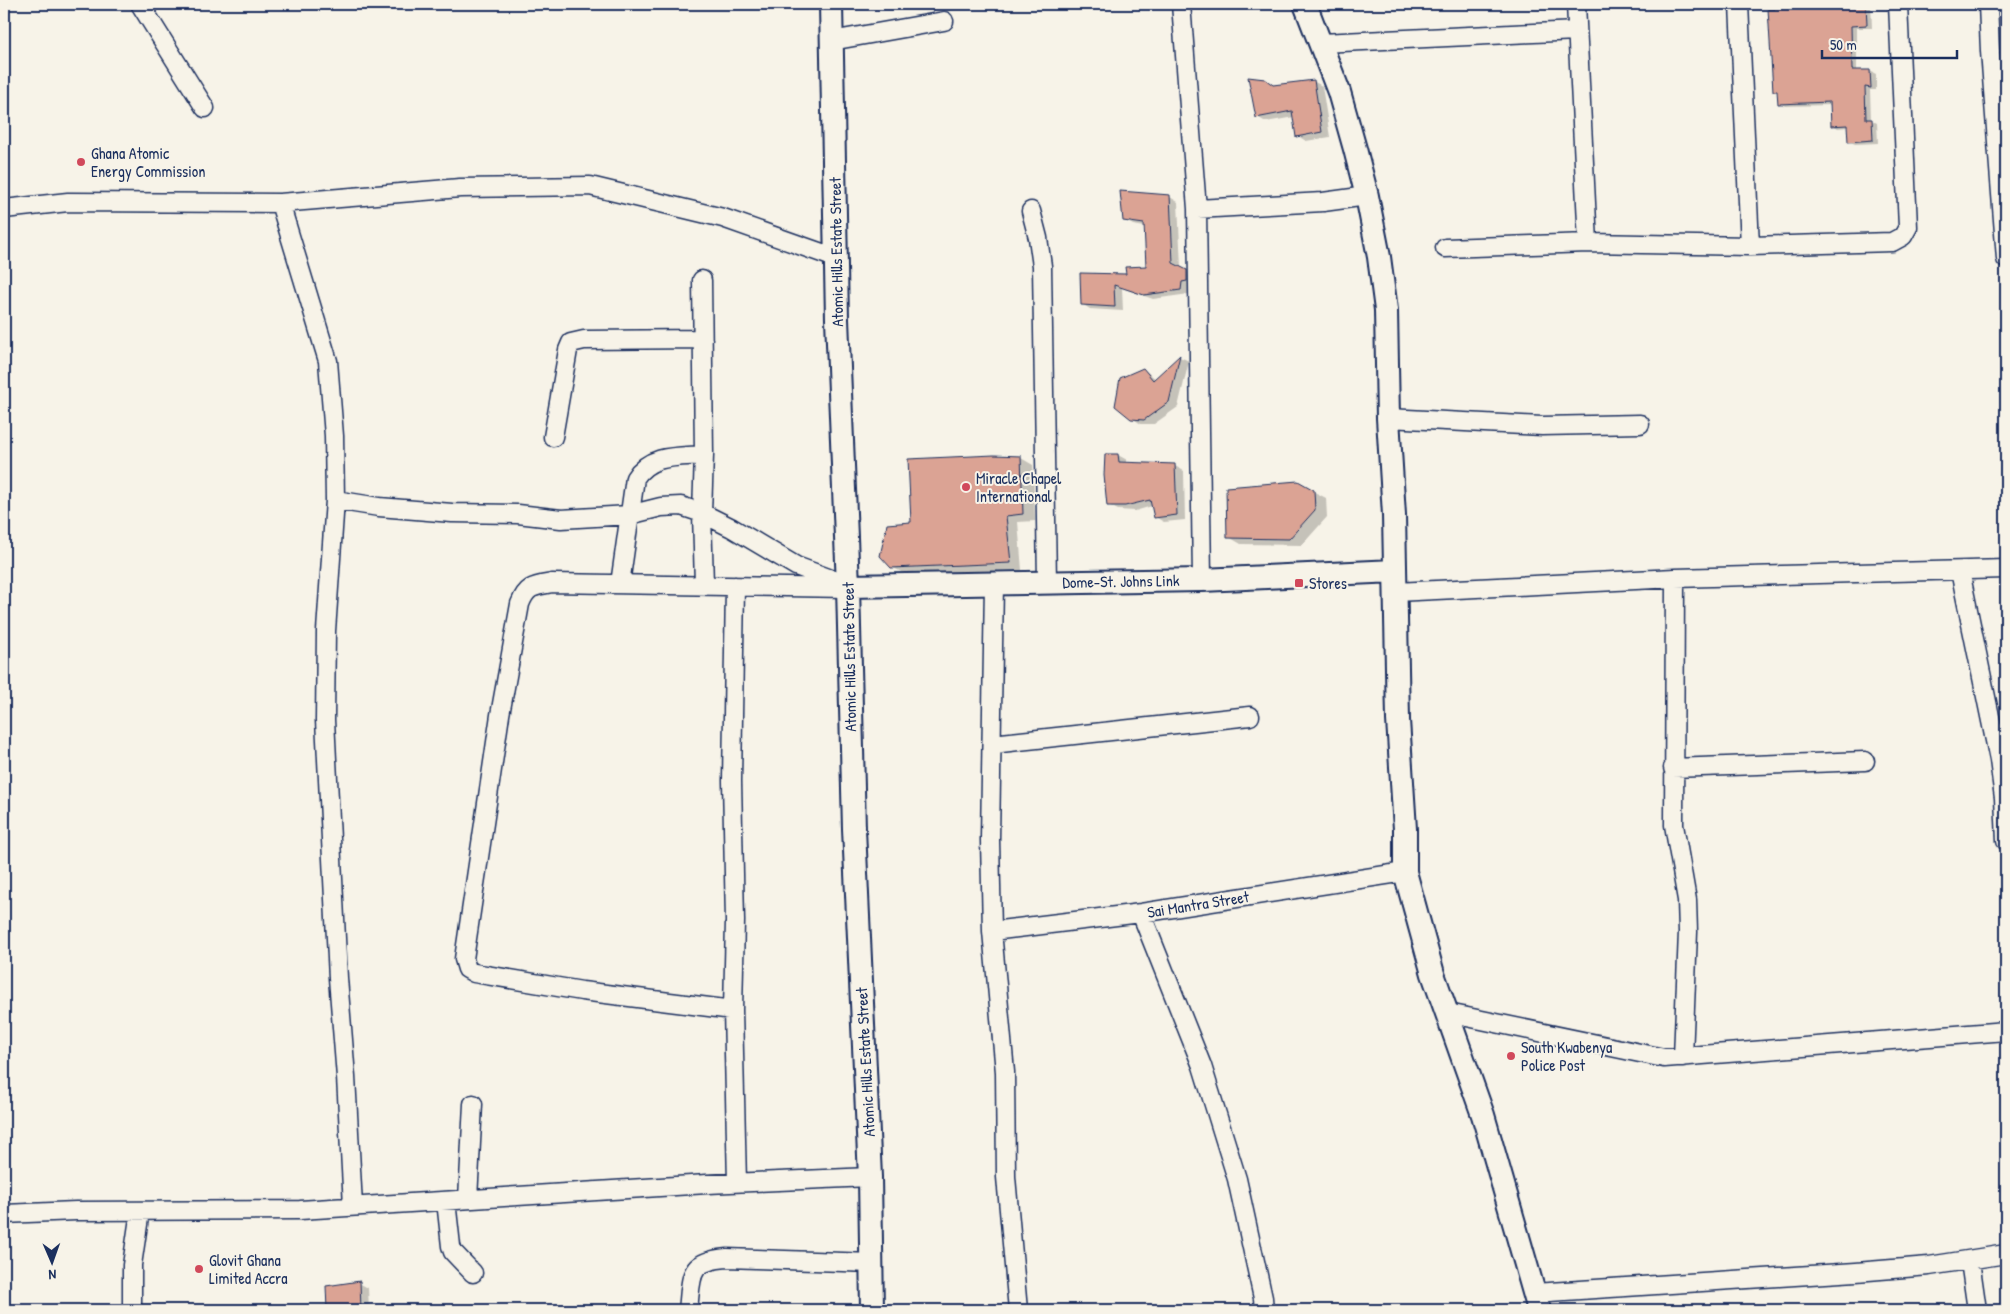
<svg xmlns="http://www.w3.org/2000/svg" width="2010" height="1314" font-family="'Patrick Hand',sans-serif">
<style>
.shadow{fill:#0003}
.building{fill:#dba394;stroke:#1b2f5e}
.lines{fill:none;stroke-linecap:round;stroke-linejoin:round}
.minor-casing{stroke:#1b2f5e;stroke-width:21}
.major-casing{stroke:#1b2f5e;stroke-width:26}
.minor{stroke:#f7f3e8;stroke-width:18}
.major{stroke:#f7f3e8;stroke-width:22}
.poi-dot{fill:#d1495b;stroke:#f7f3e8;stroke-width:2}
.labels{text-anchor:middle;dominant-baseline:central;stroke-width:4;stroke-linejoin:round;paint-order:stroke}
.poi-label{font-size:16px;fill:#1b2f5e;stroke:#f7f3e8;text-anchor:start}
.street-label{font-size:16px;fill:#1b2f5e;stroke:#f7f3e8}
</style>
<rect width="100%" height="100%" fill="#f7f3e8"/>
<filter id="ink" filterUnits="userSpaceOnUse"><feTurbulence type="fractalNoise" baseFrequency=".02" numOctaves="2"/><feDisplacementMap in="SourceGraphic" scale="10" xChannelSelector="R" yChannelSelector="G"/><feConvolveMatrix kernelMatrix="1 2 1 2 8 2 1 2 1" color-interpolation-filters="sRGB"/></filter>
<g filter="url(#ink)">
<!-- shadow -->
<path class="shadow" d="M1772,4H1871L1872,28H1857V71H1870L1876,74V90H1870L1871,120L1877,123L1878,143L1855,144L1849,141L1848,127L1838,128L1833,125L1832,105L1785,106L1779,103V93L1774,90Z
M1265,80L1274,85L1313,81L1322,86L1330,137L1306,141L1298,136L1294,117L1266,122L1257,117Z
M1170,197L1178,202L1181,268L1195,276L1190,286L1189,294L1153,299L1122,288L1123,311L1090,309L1082,304L1127,275L1148,267L1145,227L1133,225L1124,220Z
M1180,357L1189,361L1178,407L1154,424H1141L1132,418L1143,369L1156,379Z
M1118,455L1127,460V464L1175,466L1184,471L1185,520L1164,522L1155,517L1152,506L1135,511L1118,510L1108,505Z
M1021,458L1033,465L1035,521L1018,522L1022,570L905,574L892,567L912,524Z
M1297,483L1326,498L1327,517L1302,545L1241,544L1229,537Z
M359,1283L368,1288L369,1310H328V1287Z"/>
<!-- building -->
<path class="building" d="M1775,4H1866L1867,25L1851,26L1852,70H1870L1871,88L1865,87L1866,119H1872L1873,140L1848,142L1847,125L1831,126L1830,102L1778,104L1777,91H1773L1768,9H1775Z
M1248,77L1265,79L1273,85L1314,80L1322,132L1296,137L1292,111L1256,118Z
M1120,191L1170,195L1173,263L1187,270V281L1182,282L1181,290L1144,295L1114,285L1115,307L1081,305L1080,273L1126,274L1125,267L1146,266L1144,224L1123,221Z
M1180,355L1169,402L1144,420L1131,419L1115,406L1120,378L1143,368L1153,380Z
M1105,454H1118L1119,462L1175,464L1177,515L1154,518L1150,500L1125,506H1107L1104,475Z
M994,455L1021,456L1023,514L1006,516L1011,563L891,568L880,556L887,524L911,522L908,459Z
M1298,481L1314,490L1315,510L1289,539L1227,538L1226,487Z
M360,1281L361,1310H327L326,1286Z"/>
<g class="lines">
<!-- minor casing -->
<g class="minor-casing">
<path id="minor" d="M140,4L205,108
M1181,4L1197,209L1202,580
M1576,4L1588,243
M1739,4L1750,246
M1988,4L1990,51L2006,259
M831,41L944,21
M1321,43L1577,31
M280,203L328,361L334,436L335,500L326,631L325,720L338,978L346,1077L353,1206
M4,209L68,202L280,203L460,188L590,186L723,218L836,258
M1197,209L1323,202L1367,196
M1031,211L1038,238L1042,266L1047,582
M1445,248L1588,243L1750,246L1892,242L1903,236L1908,227L1898,4
M702,280L704,455L702,513L704,585
M1388,418L1542,426L1640,424
M553,437L568,350L571,343L584,340L703,339
M335,500L379,507L452,513L518,514L561,519L629,515L661,507L681,506L702,513L732,528L796,566L842,583
M1960,571L1999,760L2004,798L2006,841
M1675,578L1674,825L1687,900L1688,932L1683,1057
M994,583L990,840L992,931L1005,1072L1006,1177L1018,1310
M620,584L635,478C650,454 678,457 704,455
M735,586L732,781L735,921L733,1010L737,1183
M1396,592L1675,578L2006,569
M992,744L1250,716
M1673,768L1865,761
M1141,913L1202,1066L1237,1179L1263,1298L1264,1310
M992,931L1141,913L1405,872
M733,1010L582,991L474,973L467,969L464,959L500,715L520,604C527,586 534,586 552,583L848,588
M1448,1013L1664,1058L2006,1031
M468,1199L473,1104
M446,1201L451,1246L453,1252L473,1273
M4,1214L76,1211L300,1210L707,1184L870,1177
M1970,1261L1977,1310
M1534,1293L1856,1272L1929,1266L2006,1254
M132,1310V1265L140,1211
M688,1310C692,1276 687,1261 727,1258L872,1263"/>
</g>
<!-- major casing -->
<g class="major-casing">
<path id="major" d="M831,4L837,319L848,586L854,829L870,1177L872,1310
M1305,4L1339,92L1355,149L1367,196L1379,257L1386,310L1388,418L1394,515L1398,720L1405,829V872L1433,974L1483,1115L1539,1310
M848,586L1202,580L1395,571"/>
</g>
<!-- minor -->
<use href="#minor" class="minor"/>
<!-- major -->
<use href="#major" class="major"/>
</g>
</g>
<!-- markers -->
<g class="poi-dot">
<circle cx="81" cy="162" r="5"/>
<circle cx="966" cy="487" r="5"/>
<rect x="1294" y="578" width="10" height="10" rx="2.5"/>
<circle cx="1511" cy="1056" r="5"/>
<circle cx="199" cy="1269" r="5"/>
</g>
<g class="labels">
<!-- poi labels -->
<g class="poi-label">
<text x="91" y="153">Ghana Atomic<tspan x="91" dy="18">Energy Commission</tspan></text>
<text x="976" y="478">Miracle Chapel<tspan x="976" dy="18">International</tspan></text>
<text x="1309" y="583">Stores</text>
<text x="1521" y="1047">South Kwabenya<tspan x="1521" dy="18">Police Post</tspan></text>
<text x="209" y="1260">Glovit Ghana<tspan x="209" dy="18">Limited Accra</tspan></text>
</g>
<!-- street labels -->
<g class="street-label">
<text transform="translate(836 252) rotate(-91)">Atomic Hills Estate Street</text>
<text transform="translate(1121 581) rotate(-1)">Dome-St. Johns Link</text>
<text transform="translate(849 657) rotate(-91)">Atomic Hills Estate Street</text>
<text transform="translate(1198 904) rotate(-9)">Sai Mantra Street</text>
<text transform="translate(865 1062) rotate(-93)">Atomic Hills Estate Street</text>
</g>
</g>
<!-- margin -->
<rect width="2010" height="1314" fill="none" stroke="#f7f3e8" stroke-width="20"/>
<rect x="10" y="10" width="1990" height="1294" fill="none" stroke="#1b2f5e" stroke-width="2" filter="url(#ink)"/>
<!-- north arrow -->
<g transform="translate(52 1262) rotate(178)" stroke="#f7f3e8" stroke-width="4" paint-order="stroke">
<path d="M0-4L9 19L0 12L-9 19Z" fill="#1b2f5e"/>
<text y="-8" font-size="14" font-weight="bold" text-anchor="middle" fill="#1b2f5e">N</text>
</g>
<!-- scale -->
<path d="M1822 50v8h135v-8" fill="none" stroke="#1b2f5e" stroke-width="2.5"/>
<text x="1830" y="50" font-size="15" fill="#1b2f5e" stroke="#f7f3e8" stroke-width="4" paint-order="stroke">50 m</text>
</svg>
